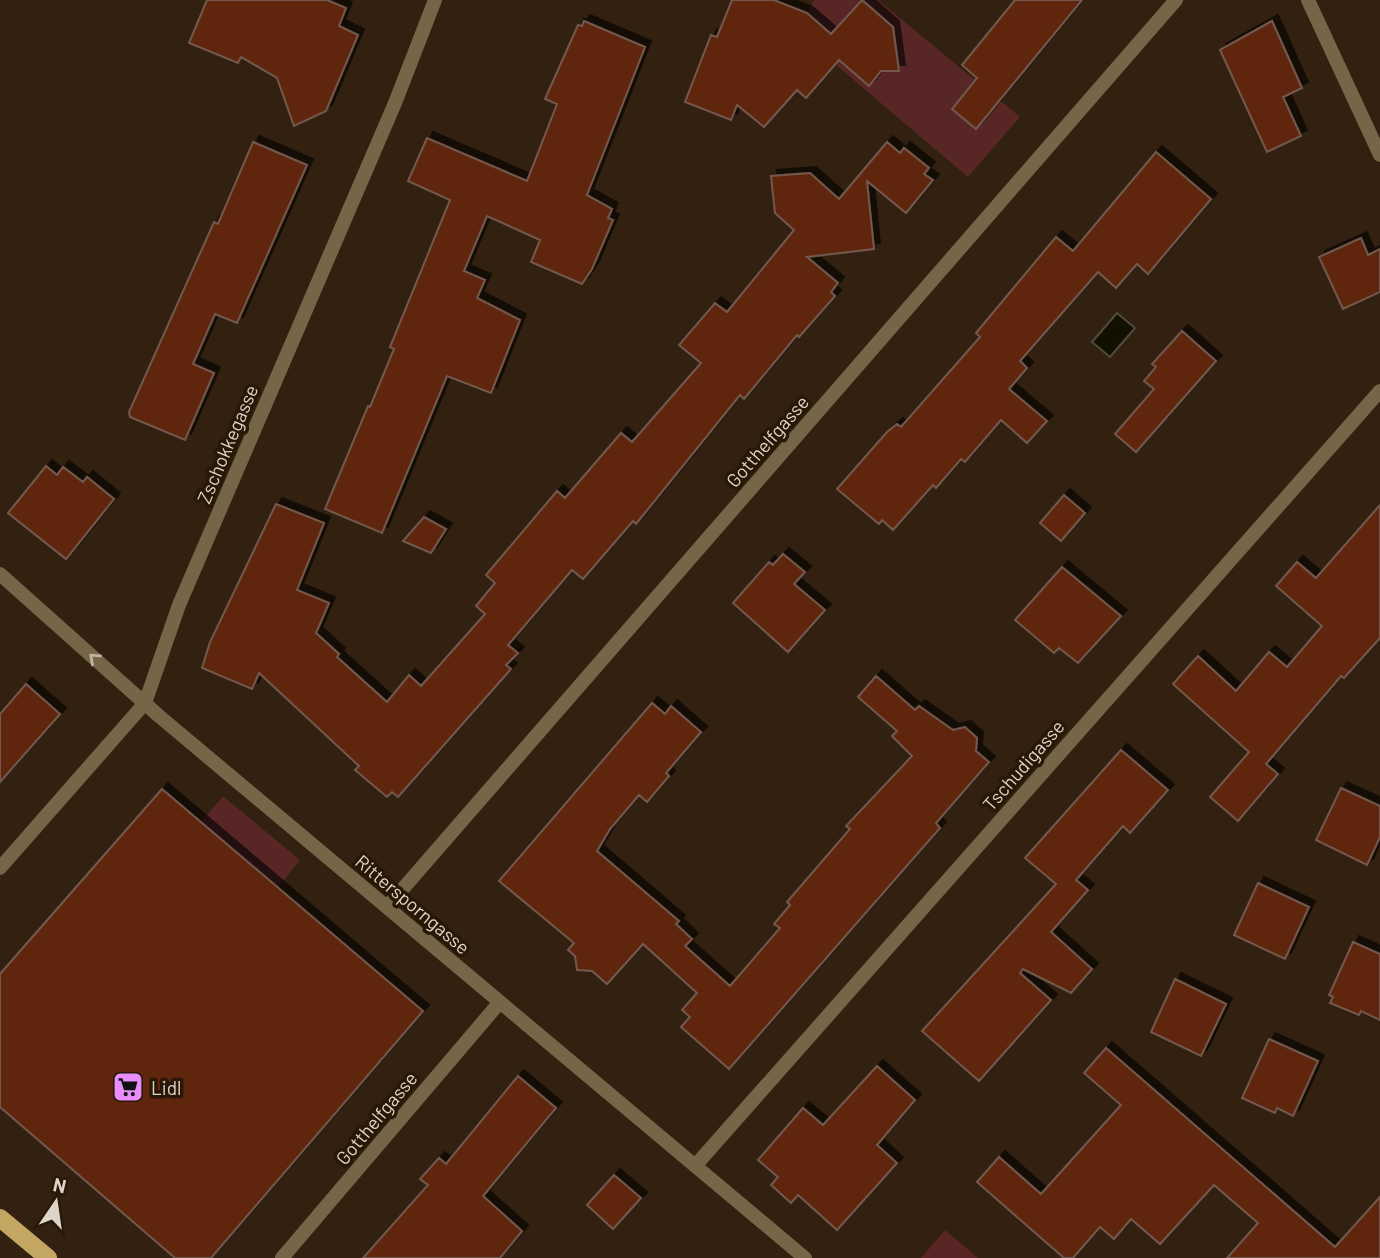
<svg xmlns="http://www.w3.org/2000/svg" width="1380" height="1258" font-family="Barlow,sans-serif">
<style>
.green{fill:#572625}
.water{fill:#121000;stroke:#504b3c;stroke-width:2}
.building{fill:#5e280e;stroke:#73584d;stroke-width:2;filter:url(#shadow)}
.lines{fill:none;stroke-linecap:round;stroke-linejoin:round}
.street{stroke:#746647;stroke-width:14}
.primary{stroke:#c4a663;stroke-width:18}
.oneway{stroke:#bfb3a2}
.labels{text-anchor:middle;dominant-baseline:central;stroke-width:7;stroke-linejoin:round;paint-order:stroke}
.street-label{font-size:19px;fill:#dfd4c9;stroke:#281806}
.poi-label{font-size:19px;fill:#dfd4c9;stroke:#281806;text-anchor:start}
</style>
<defs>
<filter id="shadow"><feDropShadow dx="6" dy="-6" stdDeviation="0" flood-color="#0009"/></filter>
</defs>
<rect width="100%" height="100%" fill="#322110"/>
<!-- green -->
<path class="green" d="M814,0H878L1020,117L968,177L797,32Z
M223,796L300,860L278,887L201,822Z
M945,1230L978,1258H921Z"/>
<!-- water -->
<path class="water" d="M1117,313L1135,328L1110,357L1092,342Z"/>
<!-- building -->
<path class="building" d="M207,0H327L346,8L339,26L358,35L326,111L294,126L277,78L241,57L238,63L189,43Z
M732,0H774L807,13L831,34L862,0L893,27L899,71H881L869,86L839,60L806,98L797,90L764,127L737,105L731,120L685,102L711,35L717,37Z
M1015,0H1082L976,129L952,109L977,78L962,65Z
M584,21L645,47L587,195L612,209L608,218L613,220L592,269L582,284L531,262L540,240L487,216L464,271L485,280L477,298L520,320L491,393L447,376L382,533L325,509L368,406L370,407L394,349L390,347L450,200L408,181L427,138L527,181L557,104L545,99L578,25L582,26Z
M1272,21L1302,88L1283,97L1301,136L1267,152L1220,50Z
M253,142L307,165L237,323L215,314L193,364L214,373L185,440L130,417L129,412L214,222L218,224Z
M887,142L900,153L904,148L929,168L924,174L933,180L906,213L867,181L874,249L807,257L838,283L831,292L835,296L799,337L797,335L744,399L740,395L636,524L633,521L583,579L572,570L508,645L518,653L506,665L511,669L398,797L392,792L387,797L355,770L359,766L259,673L252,689L202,668L210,642L276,504L324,523L297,590L329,603L316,633L339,654L337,657L387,702L409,675L421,686L485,614L476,606L495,583L486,575L557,491L565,498L621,433L632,442L701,363L679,345L715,303L727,312L794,230L775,213L771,176L810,173L839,199Z
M1156,152L1211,199L1148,274L1137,264L1116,288L1098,272L1020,361L1027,368L1009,389L1047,421L1027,443L1001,420L965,462L961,459L936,488L933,485L893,530L882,520L879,524L837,489L887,432L897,424L901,427L980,337L976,333L1056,237L1073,251Z
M1361,238L1368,255L1380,249V292L1343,309L1319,257Z
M1182,331L1216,361L1136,452L1115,434L1154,389L1144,381L1156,367L1152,364Z
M46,466L57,475L63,467L83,482L87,477L114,499L66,559L8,513Z
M1064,495L1085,513L1061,541L1040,523Z
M1380,505V638L1344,678L1341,676L1266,764L1278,774L1238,821L1210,797L1249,752L1173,684L1198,656L1236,691L1269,652L1287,667L1322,626L1276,586L1297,562L1316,578Z
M424,517L446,529L431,553L403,541Z
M783,554L805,572L794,584L825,610L788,652L733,603L769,562L773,565Z
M1062,567L1121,616L1078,663L1059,648L1054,653L1015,620Z
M876,676L915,710L919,706L953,730L965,727L977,738L976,751L989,762L936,823L940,828L729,1069L681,1027L690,1017L682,1010L697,993L643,944L607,984L592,971L577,970L575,956L568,950L574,943L499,881L652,703L665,714L671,706L701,732L666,773L669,776L647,802L639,795L610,829L597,851L679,921L676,924L692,939L685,946L730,986L780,928L774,924L790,905L787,902L850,829L846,826L912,756L892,736L897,731L858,697Z
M26,684L60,714L0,782V714Z
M1121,750L1168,790L1130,833L1123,826L1076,880L1088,890L1051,932L1092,969L1071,993L1023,969L1020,973L1051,1000L979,1081L922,1031L1056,884L1025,858Z
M1341,788L1380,806V837L1367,865L1316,840Z
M162,789L423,1011L211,1258H175L0,1107V974Z
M1258,883L1309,907L1285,959L1234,935Z
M1353,942L1380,954V1020L1361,1011L1359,1015L1330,1003L1333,997L1329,995Z
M1175,979L1226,1004L1201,1056L1151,1032Z
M1269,1039L1318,1061L1293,1116L1277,1108L1275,1113L1242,1098Z
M1106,1048L1335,1247L1380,1197V1258H1227L1258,1223L1214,1185L1160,1244L1131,1219L1114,1239L1100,1227L1073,1258H1064L977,1182L999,1157L1041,1194L1121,1105L1084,1073Z
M877,1066L915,1100L877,1145L897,1163L837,1230L798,1195L791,1203L771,1185L778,1177L758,1160L803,1108L823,1125Z
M518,1076L556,1108L483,1196L522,1231L500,1258H363L428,1185L420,1179L439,1158L446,1164Z
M614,1175L641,1198L613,1229L587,1205Z"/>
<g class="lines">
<!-- street -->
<path class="street" d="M1308,0L1380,155
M0,574L159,716L805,1258
M0,868L145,703L179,605L395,103L435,0
M387,907L1176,0
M695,1166L1380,391
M282,1258L500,1002"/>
<!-- primary -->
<path class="primary" d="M0,1218L48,1258"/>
</g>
<!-- one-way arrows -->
<defs><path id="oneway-chevron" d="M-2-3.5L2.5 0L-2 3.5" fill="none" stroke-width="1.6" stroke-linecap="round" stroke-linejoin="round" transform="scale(1.75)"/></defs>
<use class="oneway" href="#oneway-chevron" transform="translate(94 658) rotate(-138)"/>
<!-- icons -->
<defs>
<g id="supermarket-square" transform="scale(1.575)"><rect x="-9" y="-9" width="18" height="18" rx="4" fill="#e98dfe" stroke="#281806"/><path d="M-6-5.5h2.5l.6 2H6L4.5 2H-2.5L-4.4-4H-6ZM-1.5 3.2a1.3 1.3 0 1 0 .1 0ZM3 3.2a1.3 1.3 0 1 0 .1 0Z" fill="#111"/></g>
</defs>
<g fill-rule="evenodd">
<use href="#supermarket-square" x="128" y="1087"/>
</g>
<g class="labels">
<!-- street labels -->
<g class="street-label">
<text transform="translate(767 441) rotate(-49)">Gotthelfgasse</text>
<text transform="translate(227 444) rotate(-67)">Zschokkegasse</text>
<text transform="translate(1023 765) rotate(-49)">Tschudigasse</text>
<text transform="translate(413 904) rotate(40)">Rittersporngasse</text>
<text transform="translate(376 1118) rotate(-50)">Gotthelfgasse</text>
</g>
<!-- poi labels -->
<g class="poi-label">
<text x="151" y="1087">Lidl</text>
</g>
</g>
<!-- north arrow -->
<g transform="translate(56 1202) rotate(13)" stroke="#281806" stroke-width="5" paint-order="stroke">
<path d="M0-5L12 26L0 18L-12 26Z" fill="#dfd4c9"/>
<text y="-10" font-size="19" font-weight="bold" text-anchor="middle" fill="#dfd4c9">N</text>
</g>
</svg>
